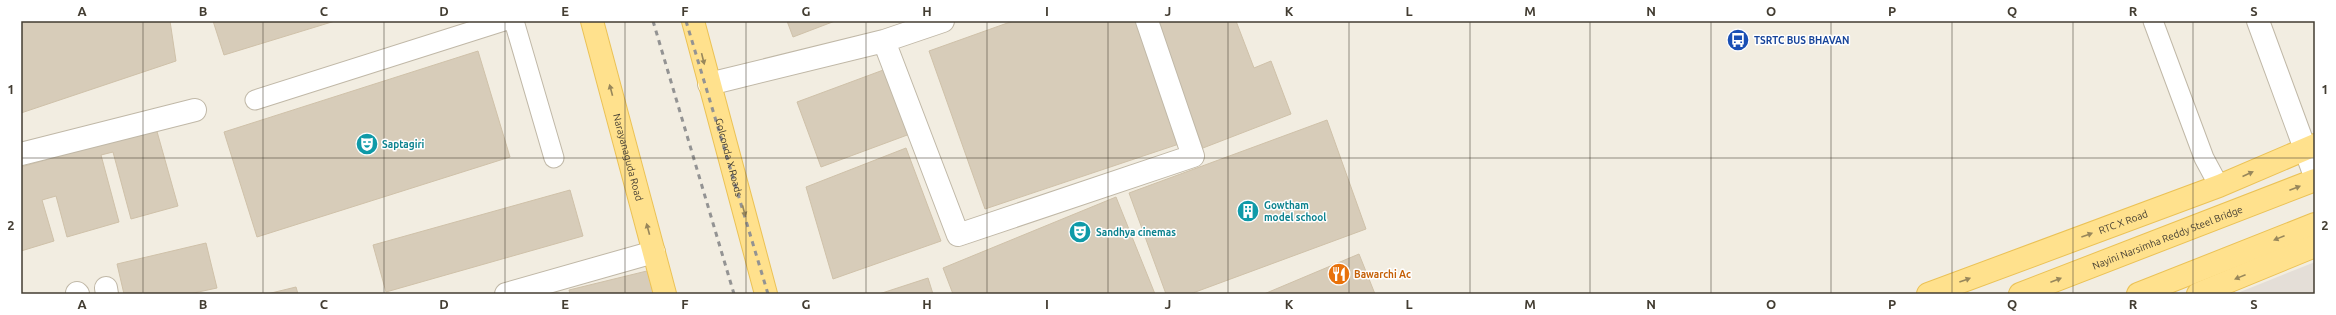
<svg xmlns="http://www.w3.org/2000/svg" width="2336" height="315" font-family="Ubuntu,sans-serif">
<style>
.industrial{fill:#e4ded7}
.building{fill:#d7ccb9;stroke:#cfc1a9}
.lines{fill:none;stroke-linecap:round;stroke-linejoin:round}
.lane-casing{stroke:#c0b8a7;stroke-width:21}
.street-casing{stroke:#c0b8a7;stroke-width:24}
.primary-casing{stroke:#ebc256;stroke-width:24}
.lane{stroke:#fff;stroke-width:19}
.street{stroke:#fff;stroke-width:22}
.primary{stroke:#ffe18d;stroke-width:22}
.rail{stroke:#939393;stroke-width:3;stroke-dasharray:5 5;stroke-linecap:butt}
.oneway{fill:#98875b}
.grid{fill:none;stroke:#433d32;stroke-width:1;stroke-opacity:0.55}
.labels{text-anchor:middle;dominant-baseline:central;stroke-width:3;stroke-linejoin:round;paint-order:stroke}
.transit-label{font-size:10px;font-weight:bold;fill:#164399;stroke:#fff;text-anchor:start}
.culture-label{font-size:10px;font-weight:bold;fill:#0d838f;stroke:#fff;text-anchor:start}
.street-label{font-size:10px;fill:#433d32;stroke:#fff}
.food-label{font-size:10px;font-weight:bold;fill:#c56008;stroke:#fff;text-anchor:start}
.neatline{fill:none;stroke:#433d32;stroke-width:1.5}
.grid-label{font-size:13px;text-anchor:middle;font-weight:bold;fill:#433d32}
</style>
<rect width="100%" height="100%" fill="#f2ede1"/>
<!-- industrial -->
<path class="industrial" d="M2315,262V294H2235Z"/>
<!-- building -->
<path class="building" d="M21,21H170L176,61L21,113Z
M213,21H335L224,55Z
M787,21H835L793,37Z
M1013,21H1142L1182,143L985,209L929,51Z
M1154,21H1236L1254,68L1271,61L1291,114L1203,148Z
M478,51L510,157L257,237L224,132Z
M886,69L910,134L821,167L797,102Z
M1327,120L1366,229L1190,294H1166L1129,193Z
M156,128L178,206L131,219L113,152L101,155L119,222L67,237L56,196L42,200L54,241L21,251V167Z
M906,148L941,241L833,279L806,187Z
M570,190L583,236L386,292L373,245Z
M1116,197L1155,294H953L943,268Z
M206,243L217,288L189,294H124L117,264Z
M1359,254L1375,294H1264Z
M655,269L662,294H570L569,290Z
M928,278L933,294H879Z
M296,287L298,294H267Z"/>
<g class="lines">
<!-- lane casing -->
<g class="lane-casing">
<path id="lane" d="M514,21L554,158
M2153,21L2204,158L2219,186
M255,100L504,21"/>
</g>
<!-- street casing -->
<g class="street-casing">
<path id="street" d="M2258,21L2315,176
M884,41L958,235L1193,156L1147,21
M709,84L884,41L943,21
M21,154L195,110
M106,288L107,294
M77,293L78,294
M506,294L654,252"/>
</g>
<!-- primary casing -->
<g class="primary-casing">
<g id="primary">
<path id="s1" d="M592,21L665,294"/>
<path id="s2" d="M693,21L766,294"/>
<path id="s3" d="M1928,294L2219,186L2315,145"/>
<path id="s4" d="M2020,294L2315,180"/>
<path d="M2138,294L2315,224"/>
<path d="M2198,294L2315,246"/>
</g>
</g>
<!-- lane -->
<use href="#lane" class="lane"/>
<!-- street -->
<use href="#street" class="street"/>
<!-- primary -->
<use href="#primary" class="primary"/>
<!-- rail -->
<path class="rail" d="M653,21L734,294
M686,21L768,294"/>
</g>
<!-- one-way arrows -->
<defs><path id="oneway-solid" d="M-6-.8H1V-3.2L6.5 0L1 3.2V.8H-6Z"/></defs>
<g class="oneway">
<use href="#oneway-solid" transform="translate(703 59) rotate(76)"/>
<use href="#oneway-solid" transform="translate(611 90) rotate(-105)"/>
<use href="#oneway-solid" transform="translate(2248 174) rotate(-24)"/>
<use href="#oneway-solid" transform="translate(2295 188) rotate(-21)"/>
<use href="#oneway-solid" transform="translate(744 211) rotate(75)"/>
<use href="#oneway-solid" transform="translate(648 229) rotate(-105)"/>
<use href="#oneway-solid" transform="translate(2087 235) rotate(-20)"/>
<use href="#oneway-solid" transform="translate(2279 238) rotate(158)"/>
<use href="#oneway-solid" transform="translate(2240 277) rotate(158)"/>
<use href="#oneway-solid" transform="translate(1965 280) rotate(-20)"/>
<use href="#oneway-solid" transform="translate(2056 280) rotate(-21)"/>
</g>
<!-- grid -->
<path class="grid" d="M143,21V294M263,21V294M384,21V294M505,21V294M625,21V294M746,21V294M866,21V294M987,21V294M1108,21V294M1228,21V294M1349,21V294M1470,21V294M1590,21V294M1711,21V294M1831,21V294M1952,21V294M2073,21V294M2193,21V294M21,158H2315"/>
<!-- icons -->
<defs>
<g id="bus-disc" transform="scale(1.15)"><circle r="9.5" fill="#1a4fb4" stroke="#fff"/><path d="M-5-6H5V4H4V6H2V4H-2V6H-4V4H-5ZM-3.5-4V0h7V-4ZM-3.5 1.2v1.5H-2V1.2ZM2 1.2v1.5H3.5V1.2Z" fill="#fff"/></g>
<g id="theatre-disc" transform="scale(1.15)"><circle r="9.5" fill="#0f9aa8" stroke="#fff"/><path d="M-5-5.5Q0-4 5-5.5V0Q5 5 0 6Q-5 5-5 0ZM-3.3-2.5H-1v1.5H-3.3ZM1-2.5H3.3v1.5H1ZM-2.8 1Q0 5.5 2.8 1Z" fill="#fff"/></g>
<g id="building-disc" transform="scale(1.15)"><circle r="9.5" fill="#0f9aa8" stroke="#fff"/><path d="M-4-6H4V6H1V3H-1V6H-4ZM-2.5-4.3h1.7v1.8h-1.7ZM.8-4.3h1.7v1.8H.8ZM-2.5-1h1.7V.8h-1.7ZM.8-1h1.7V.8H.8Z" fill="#fff"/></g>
<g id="restaurant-disc" transform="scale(1.15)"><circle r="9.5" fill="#e8710a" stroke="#fff"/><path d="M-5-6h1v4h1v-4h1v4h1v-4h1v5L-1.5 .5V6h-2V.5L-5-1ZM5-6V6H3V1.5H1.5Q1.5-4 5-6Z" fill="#fff"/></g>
</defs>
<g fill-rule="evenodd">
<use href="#bus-disc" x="1738" y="40"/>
<use href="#theatre-disc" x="367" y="144"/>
<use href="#building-disc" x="1248" y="211"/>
<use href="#theatre-disc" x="1080" y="232"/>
<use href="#restaurant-disc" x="1339" y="274"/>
</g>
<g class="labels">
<!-- transit labels -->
<g class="transit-label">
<text x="1754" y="40">TSRTC BUS BHAVAN</text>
</g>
<!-- culture labels -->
<g class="culture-label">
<text x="382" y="144">Saptagiri</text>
<text x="1264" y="205">Gowtham<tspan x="1264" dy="12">model school</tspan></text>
<text x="1096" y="232">Sandhya cinemas</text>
</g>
<!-- street labels -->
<g class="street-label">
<text stroke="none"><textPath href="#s1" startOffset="141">Narayanaguda Road</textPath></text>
<text stroke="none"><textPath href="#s2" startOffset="141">Golconda X Roads</textPath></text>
<text stroke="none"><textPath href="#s3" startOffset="208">RTC X Road</textPath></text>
<text stroke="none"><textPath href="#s4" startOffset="158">Nayini Narsimha Reddy Steel Bridge</textPath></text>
</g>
<!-- food labels -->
<g class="food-label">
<text x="1354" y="274">Bawarchi Ac</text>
</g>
</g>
<!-- border -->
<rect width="2336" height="315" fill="none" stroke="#ffffff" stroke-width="44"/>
<rect x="22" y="22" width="2292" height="271" class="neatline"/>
<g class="grid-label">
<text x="82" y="16">A</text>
<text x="203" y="16">B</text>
<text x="324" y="16">C</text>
<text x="444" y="16">D</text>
<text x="565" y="16">E</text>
<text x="685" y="16">F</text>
<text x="806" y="16">G</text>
<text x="927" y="16">H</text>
<text x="1047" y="16">I</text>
<text x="1168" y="16">J</text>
<text x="1289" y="16">K</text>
<text x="1409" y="16">L</text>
<text x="1530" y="16">M</text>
<text x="1651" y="16">N</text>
<text x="1771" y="16">O</text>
<text x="1892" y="16">P</text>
<text x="2012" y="16">Q</text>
<text x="2133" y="16">R</text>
<text x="2254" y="16">S</text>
<text x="11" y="94">1</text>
<text x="2325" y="94">1</text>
<text x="11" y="230">2</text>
<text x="2325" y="230">2</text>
<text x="82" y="309">A</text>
<text x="203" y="309">B</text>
<text x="324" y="309">C</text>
<text x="444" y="309">D</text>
<text x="565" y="309">E</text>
<text x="685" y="309">F</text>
<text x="806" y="309">G</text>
<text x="927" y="309">H</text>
<text x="1047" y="309">I</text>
<text x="1168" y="309">J</text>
<text x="1289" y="309">K</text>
<text x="1409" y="309">L</text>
<text x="1530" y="309">M</text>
<text x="1651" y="309">N</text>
<text x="1771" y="309">O</text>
<text x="1892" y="309">P</text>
<text x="2012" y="309">Q</text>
<text x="2133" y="309">R</text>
<text x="2254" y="309">S</text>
</g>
</svg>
